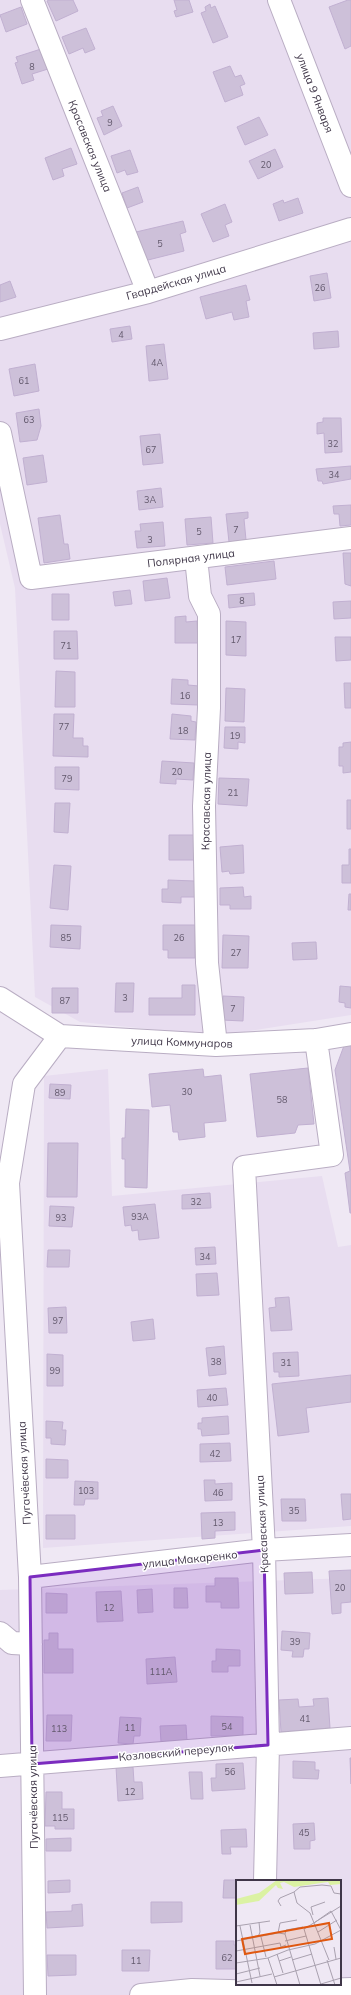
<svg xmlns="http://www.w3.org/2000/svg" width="351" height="1995" font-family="Mulish,sans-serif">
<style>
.residential{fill:#e8ddf0;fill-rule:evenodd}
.building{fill:#cdc0d9;stroke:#c1b0d1}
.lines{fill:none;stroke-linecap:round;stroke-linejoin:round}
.minor-casing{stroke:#b9adc3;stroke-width:24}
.minor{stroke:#fff;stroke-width:22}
.marked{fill:#7b2cbf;fill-opacity:0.2;stroke:#7b2cbf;stroke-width:3;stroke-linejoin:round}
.labels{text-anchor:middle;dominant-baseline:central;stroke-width:3;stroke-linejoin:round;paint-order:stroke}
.number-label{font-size:9px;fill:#62586c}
.street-label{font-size:11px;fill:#3f3648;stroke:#fff}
.inset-road{fill:none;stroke:#a9a1af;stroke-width:1}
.view{fill:#e0570f;fill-opacity:0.15;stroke:#e0570f;stroke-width:2}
.inset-edge{fill:none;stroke:#3f3648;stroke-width:2}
</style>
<rect width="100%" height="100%" fill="#efe8f4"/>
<!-- residential -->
<path class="residential" d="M0,0H351V1015L218,1036L80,1022L35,997L15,588L0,524Z
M108,1069L112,1196L322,1176L338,1247L351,1245V1526L43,1548L44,1076Z
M351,1578V1995H0V1590ZM237,1881H340V1984H237Z"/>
<!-- building -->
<path class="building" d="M49,0H73L78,11L56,21L47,1Z
M174,0H189L193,12L176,17L174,11L177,10Z
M348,0H351V46L345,49L329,7Z
M210,4L211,8L215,6L228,37L213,43L201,13L206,11L205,7Z
M21,7L27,24L6,32L0,15Z
M86,28L95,49L85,53L83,48L69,54L62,37Z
M41,49L48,69L32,74L34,80L22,84L15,63L18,62L16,57Z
M230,66L235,77L241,75L245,84L240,86L243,95L225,102L213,72Z
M113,106L122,126L104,135L97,118L103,116L101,111Z
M259,117L268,135L245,145L237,127Z
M71,148L77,164L62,169L64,176L53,180L45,158Z
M275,149L283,167L258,179L249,161Z
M130,150L138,172L127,175L125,170L117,173L111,156Z
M138,187L143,202L127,208L122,193Z
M298,198L303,213L279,221L273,204L283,200L284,203Z
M225,204L232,222L225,225L229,236L213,242L201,214Z
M183,221L186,232L180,234L184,251L144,261L136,232Z
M327,273L331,298L314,301L310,276Z
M10,281L16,297L0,302V285Z
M246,285L250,300L246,301L249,317L234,320L232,312L206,319L200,297Z
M130,326L132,339L112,342L110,329Z
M338,331L339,347L314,349L313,333Z
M164,344L168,379L149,381L146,346Z
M35,364L39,391L14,396L9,369Z
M39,409L41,426L37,440L20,442L16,413Z
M323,418H341L342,452L325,453L324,433L317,434V423L323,422Z
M160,434L163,463L143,465L140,436Z
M43,455L47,482L27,485L23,458Z
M351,466V479L323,484L322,481H318L316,469Z
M161,488L163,507L139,510L137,491Z
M351,505V525L340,526L339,514H334L333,506Z
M248,512V518L244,519L246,540L229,542L226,514Z
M60,515L64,544H68L70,559L44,563L38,518Z
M211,517L213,543L187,545L185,519Z
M163,522L165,546L137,548L135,531H141L140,524Z
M343,553H351V586L345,584Z
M274,561L276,579L227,585L225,567Z
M167,578L170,598L145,601L143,581Z
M130,590L132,604L115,606L113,592Z
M254,593L255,605L229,608L228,595Z
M52,594H69V620H52Z
M351,601V618L334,619L333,602Z
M186,616V622L197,621L198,643H175V617Z
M226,621L246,622V656L226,655Z
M54,631H77L78,659H54Z
M335,637H351V660L336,661Z
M56,671L75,672V707H55Z
M172,679L188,680V685L199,686L198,705L171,704Z
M344,683H351V708H345Z
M226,688L245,689L244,722L225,721Z
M54,714H74L73,738H83V746H88V757L53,756Z
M172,714L191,716V721L196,722L195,740L170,739Z
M225,727H245V743L238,742V749L224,748Z
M351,742V772L343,773V766H339V747H343V743Z
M162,761L194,763L193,780L176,779V784L160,783Z
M55,767H79V790L55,789Z
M219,778L249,779L247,806L218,804Z
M347,800H351V829H347Z
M55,803H70L68,833L54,832Z
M169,835H195L194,860H169Z
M243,845L244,873L230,874L229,871L222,872L220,847Z
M349,849H351V883H342V865H349Z
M54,865L71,866L68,910L50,908Z
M168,880L195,881V897H181V903L162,902V889H168Z
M243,887L244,897L251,896V909H230V905H220V888Z
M349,894H351V910H348Z
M51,925L81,926L80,949L50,947Z
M163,925H195V958H168V950H163Z
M223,935L249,936L248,968H222Z
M316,942L317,959L293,960L292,943Z
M116,983H134L133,1012H115Z
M182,985H195V1015H149V998H182Z
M340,986L351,987V1008L345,1007V1003L339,1002Z
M52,988H78V1013H52Z
M223,996L244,997L243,1021L222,1020Z
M351,1042V1213H350L345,1173L350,1171L335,1070L345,1043Z
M308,1068L314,1124L298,1125L295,1133L257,1137L250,1074Z
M203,1069L204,1077L221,1075L226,1121L204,1123L205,1137L179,1140L178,1132H173L170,1105L152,1107L149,1074Z
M50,1084L71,1085L70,1099L49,1098Z
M126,1109L149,1110L147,1188L125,1187V1159H122V1138H125Z
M48,1143H78L77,1197H47Z
M210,1193L211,1208L182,1209V1195Z
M155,1204L159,1238L139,1240L138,1230L132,1231L131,1225L125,1226L123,1207Z
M50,1206L74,1207L72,1227L49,1226Z
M215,1247L216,1264L196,1265L195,1248Z
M48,1250H70L69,1267H47Z
M217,1273L219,1295L197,1296L196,1274Z
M289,1297L292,1330L271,1331L269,1308L276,1307L275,1298Z
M66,1307L67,1333H49L48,1308Z
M153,1319L155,1339L133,1341L131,1322Z
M224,1346L226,1374L209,1376L206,1348Z
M298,1352L299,1376L279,1377V1372H274L273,1353Z
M47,1354L63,1355V1386H47Z
M351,1375V1402L306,1408L309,1432L278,1436L272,1384Z
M226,1388L228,1405L198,1407L197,1390Z
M228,1416L229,1434L202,1436L201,1429H198V1423H202V1418Z
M46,1421L63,1422L62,1430H66L65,1445L51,1444V1438H46Z
M230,1443L231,1461L200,1462V1444Z
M46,1459L68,1460V1478H46Z
M204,1480H215V1484L232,1483V1500L205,1501Z
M75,1481L98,1482V1499H85L84,1505H74Z
M341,1494H351V1519L343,1520Z
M281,1499H305L306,1521H282Z
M235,1512V1530L215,1531V1538L202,1539L201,1513Z
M46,1515H75V1539H46Z
M351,1570V1602L341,1603V1613L332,1614L329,1571Z
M312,1572L313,1593L285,1594L284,1573Z
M215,1578H238L239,1608H221V1602H206V1586H215Z
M174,1588H187L188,1608H174Z
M152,1589L153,1612L138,1613L137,1590Z
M121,1591L123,1621L97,1622L96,1592Z
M46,1593L67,1594V1613H46Z
M282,1631L310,1633L309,1649H304L303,1657H292L293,1651L281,1650Z
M49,1633H58V1649H73V1673H44V1640H49Z
M216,1649L240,1650V1666H228V1672H212V1661H216Z
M175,1657L177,1682L147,1684L146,1659Z
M328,1698L330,1728L281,1732L279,1700L298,1699L299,1707L314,1706L313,1699Z
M47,1715H72L71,1741H46Z
M211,1716L243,1717V1736H211Z
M120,1717L141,1718L140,1736H134L133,1744L118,1743Z
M186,1725L187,1741L161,1742L160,1726Z
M350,1758H351V1784Z
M293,1761L315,1762V1770H319L318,1779L293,1778Z
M243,1763L245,1789L212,1791L211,1778H216V1764Z
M116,1767H133L134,1782H142L143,1799L118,1801Z
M189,1772H202L203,1799H191Z
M46,1792H62V1809H74V1829H55V1826H45Z
M314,1823L315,1840L310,1841V1849H294L293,1824Z
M246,1829L247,1847H230L231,1854H222L221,1830Z
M71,1838V1851H46V1839Z
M70,1880V1892L48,1893V1881Z
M224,1880H248V1881H237V1898H223Z
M151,1902H182V1922L151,1923Z
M82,1904L83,1926L47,1928L46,1912L72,1911V1905Z
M216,1941H234V1945H237V1969H216Z
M122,1950H150L149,1971H122Z
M47,1955H76V1975L48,1976Z"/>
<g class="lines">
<!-- minor casing -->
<g class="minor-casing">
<path id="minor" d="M32,0L148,292
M279,0L351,186
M0,329L148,292L351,229
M0,433L31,578L351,538
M196,558L200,596L209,614V708L204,806L207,963L216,1045
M0,998L60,1036L216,1045L316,1040L351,1034
M30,1577L264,1550L351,1545
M0,1633L12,1643L31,1644
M0,1766L351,1738
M265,1881L268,1745L264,1550L244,1167L332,1155L316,1040
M35,1995L30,1577L8,1183L24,1084L60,1036
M141,1995L192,1990L263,1992L351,1989"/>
</g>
<!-- minor -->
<use href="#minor" class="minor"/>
</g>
<!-- marked area -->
<path class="marked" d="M264,1550L268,1745L32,1764L30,1577Z"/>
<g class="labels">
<!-- number labels -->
<g class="number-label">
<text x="32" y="66">8</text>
<text x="110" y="122">9</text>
<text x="266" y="164">20</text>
<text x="160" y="243">5</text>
<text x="320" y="287">26</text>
<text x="121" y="334">4</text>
<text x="157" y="362">4А</text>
<text x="24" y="380">61</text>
<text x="29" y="419">63</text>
<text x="333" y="443">32</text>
<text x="151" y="449">67</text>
<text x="334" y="474">34</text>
<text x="150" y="499">3А</text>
<text x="236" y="529">7</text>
<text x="199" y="531">5</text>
<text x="150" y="539">3</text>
<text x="242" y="600">8</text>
<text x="236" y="639">17</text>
<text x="66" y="645">71</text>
<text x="185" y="695">16</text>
<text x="64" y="726">77</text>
<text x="183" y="730">18</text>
<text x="235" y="735">19</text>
<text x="177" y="771">20</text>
<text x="67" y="778">79</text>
<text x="233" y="792">21</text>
<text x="66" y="937">85</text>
<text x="179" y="937">26</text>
<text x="236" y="952">27</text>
<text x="125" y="997">3</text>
<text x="65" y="1000">87</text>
<text x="233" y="1008">7</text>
<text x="187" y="1091">30</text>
<text x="60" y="1092">89</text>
<text x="282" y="1099">58</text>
<text x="196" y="1201">32</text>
<text x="140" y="1216">93А</text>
<text x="61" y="1217">93</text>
<text x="205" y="1256">34</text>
<text x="58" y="1320">97</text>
<text x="216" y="1361">38</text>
<text x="286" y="1362">31</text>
<text x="55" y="1370">99</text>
<text x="212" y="1397">40</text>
<text x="215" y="1453">42</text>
<text x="86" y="1490">103</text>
<text x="218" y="1492">46</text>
<text x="294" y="1510">35</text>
<text x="218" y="1522">13</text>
<text x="340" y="1587">20</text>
<text x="109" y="1607">12</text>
<text x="295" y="1641">39</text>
<text x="161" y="1671">111А</text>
<text x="305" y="1718">41</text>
<text x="227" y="1726">54</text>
<text x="130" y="1727">11</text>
<text x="59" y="1728">113</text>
<text x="230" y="1771">56</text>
<text x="130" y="1791">12</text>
<text x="60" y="1817">115</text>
<text x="304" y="1832">45</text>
<text x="227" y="1957">62</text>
<text x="136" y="1960">11</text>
</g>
<!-- street labels -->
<g class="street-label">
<text transform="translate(315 93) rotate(69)">улица 9 Января</text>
<text transform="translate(90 146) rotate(68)">Красавская улица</text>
<text transform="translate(176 282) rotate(-16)">Гвардейская улица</text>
<text transform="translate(191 558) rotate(-7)">Полярная улица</text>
<text transform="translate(206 801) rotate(-89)">Красавская улица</text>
<text transform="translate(182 1042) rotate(2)">улица Коммунаров</text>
<text transform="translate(24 1473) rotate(-93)">Пугачёвская улица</text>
<text transform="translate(262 1524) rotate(-93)">Красавская улица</text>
<text transform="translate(190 1559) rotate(-6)">улица Макаренко</text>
<text transform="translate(176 1752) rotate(-5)">Козловский переулок</text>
<text transform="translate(33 1797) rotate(-91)">Пугачёвская улица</text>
</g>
</g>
<!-- overview -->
<g transform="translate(236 1880)">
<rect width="105" height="105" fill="#efe8f4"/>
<path d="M41,0H105V4L94,5L92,2L58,7L48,2L44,3L47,9L42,8L40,5L23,21L0,25V19L23,13Z" fill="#dbf2a3"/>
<path class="inset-road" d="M45,26L42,21L44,18L58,12M77,35L75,27L89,22M78,43L95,31L105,50M14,45L24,96M0,46L34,41M4,46L16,103M82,52L101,40M42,53L44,43L61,40M49,54L64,105M49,54L50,50L67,47M22,57L24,52L23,42M25,57L30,77M0,61L42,53L49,54M49,61L70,56M98,67L100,79M0,71L44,63L45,67L50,65M41,74L47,93M32,78L52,70L79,64L105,50M56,80L76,74M91,80L99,105M93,80L74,33L61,23L58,12L64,7L86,5L95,6L98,13L105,14M43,81L55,77M0,83L32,78L41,105M0,94L24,88M38,97L105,78M0,102L36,94M85,104L105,98M85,105L68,49L105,26"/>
<path class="view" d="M93,43L96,59L9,74L6,59Z"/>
<rect width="105" height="105" class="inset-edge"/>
</g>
</svg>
